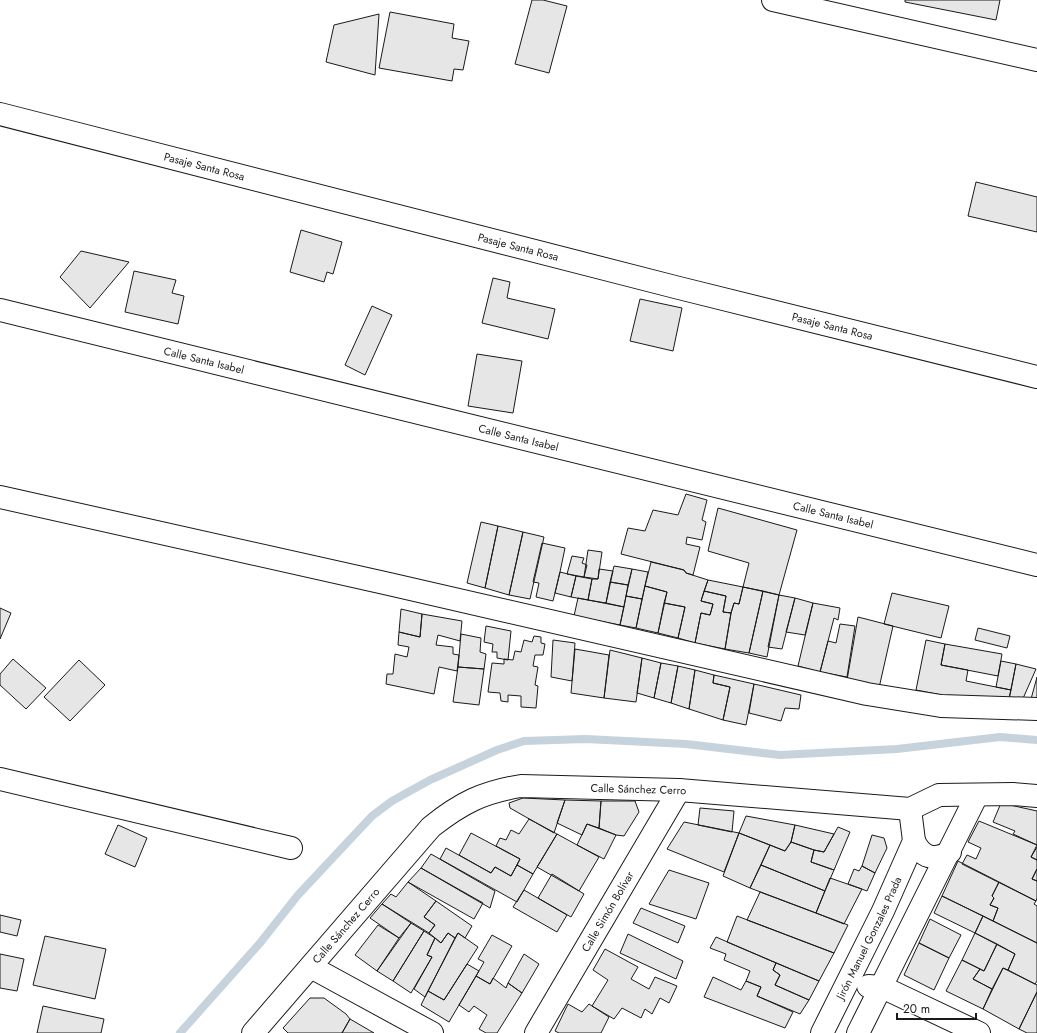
<svg xmlns="http://www.w3.org/2000/svg" width="1037" height="1033" font-family="Jost,sans-serif">
<style>
.lines{fill:none;stroke-linecap:round;stroke-linejoin:round}
.stream{stroke:#c6d2dc;stroke-width:8}
.building{fill:#e6e6e6;stroke:#1a1a1a}
.minor-casing{stroke:#1a1a1a;stroke-width:24}
.minor{stroke:#fff;stroke-width:22}
.labels{text-anchor:middle;dominant-baseline:central;stroke-width:3;stroke-linejoin:round;paint-order:stroke}
.street-label{font-size:11px;fill:#1a1a1a;stroke:#fff}
</style>
<rect width="100%" height="100%" fill="#fff"/>
<g class="lines">
<!-- stream -->
<path class="stream" d="M180,1033L260,943L298,895L372,816L392,801L430,780L497,750L524,741L586,739L686,744L780,755L897,749L1000,737L1037,740"/>
</g>
<!-- building -->
<path class="building" d="M532,0H543L567,6L549,73L515,64Z
M905,0H1000L996,20L905,2Z
M390,12L454,24L452,38L469,41L463,70L454,69L452,81L379,68Z
M379,14L375,75L326,62L334,25Z
M976,182L1037,197V232L968,216Z
M301,230L342,242L333,274L327,272L324,282L290,272Z
M81,251L129,262L90,308L60,277Z
M134,271L176,280L172,293L184,296L178,324L125,312Z
M493,278L510,282L507,298L555,309L548,339L482,323Z
M640,299L682,308L673,351L630,341Z
M372,306L392,315L365,375L345,365Z
M477,354L522,361L513,413L468,406Z
M686,494L707,500L702,520L706,522L702,540L687,537L686,544L700,547L693,575L686,573L684,570L621,554L628,528L645,531L653,510L678,515Z
M718,508L797,530L779,595L743,587L749,563L708,551Z
M481,522L498,526L485,588L467,583Z
M498,526L523,532L509,595L485,588Z
M523,532L544,537L530,599L509,595Z
M542,543L565,548L560,572L553,601L536,597L539,583L533,582Z
M588,550L602,552L598,579L584,577Z
M572,556L584,558L582,563L587,565L584,577L567,574Z
M651,562L684,570L686,573L708,580L701,601L713,604L710,615L701,613L695,643L678,638L685,607L664,603L667,592L645,586Z
M614,566L632,569L628,585L610,582Z
M599,569L613,571L606,603L588,600L592,579H598Z
M632,569L648,572L642,599L626,596Z
M560,572L576,576L571,597L555,593Z
M576,576L592,579L588,600L571,597Z
M708,580L743,587L739,604L734,603L731,613L723,612L726,596L704,591Z
M610,582L628,585L624,607L606,603Z
M645,586L667,592L658,633L636,628Z
M743,587L763,591L749,653L725,649L731,613L734,603L739,604Z
M704,591L726,596L723,612L731,613L725,649L695,643L701,613L710,615L713,604L701,601Z
M763,591L779,595L767,657L749,653Z
M892,593L949,606L941,638L884,624Z
M779,595L795,598L782,649L768,647Z
M626,596L642,599L636,628L620,625Z
M578,598L624,607L620,625L574,616Z
M795,598L813,603L805,635L786,632Z
M664,603L685,607L678,638L658,633Z
M813,603L840,608L838,620L834,618L820,672L798,666Z
M0,608L11,613L0,639Z
M401,609L422,614L420,637L399,632Z
M422,614L462,621L460,641L438,635L436,645L453,647V654L459,655L457,671L439,667L434,694L386,684L387,674H393L395,654L407,657L409,647L398,645L399,632L420,637Z
M858,617L893,626L879,688L847,680Z
M840,624L855,626L847,677L820,672L828,641L836,643Z
M486,626L511,631L508,660L497,658V652H492L493,644L484,642Z
M978,628L1010,636L1007,648L975,640Z
M461,634L481,638L480,652L486,654L484,669L458,667Z
M534,636L541,637V643L545,644L543,655H535L533,666L538,667L535,685L538,686L536,708L521,707V696L508,695V702L501,701L500,693L488,692L492,663L504,664V659L513,660L515,651L521,652L524,640L532,642Z
M553,640L575,643L572,681L551,677Z
M926,640L945,644L941,665L968,670L966,681L1011,690L1008,703L992,705L916,690Z
M945,644L1002,654L998,676L941,665Z
M575,649L609,655L604,698L571,693Z
M610,650L642,658L636,702L604,698Z
M642,658L661,663L654,698L637,693Z
M13,659L46,688L26,709L0,685V674Z
M79,660L105,685L70,721L44,697Z
M1001,661L1016,664L1011,690L996,687Z
M661,663L678,666L671,703L654,698Z
M1016,664L1036,669L1021,703L1009,699Z
M678,666L695,670L689,709L671,703Z
M458,667L484,669L479,705L453,702Z
M695,670L714,675L713,683L730,687L723,720L689,709Z
M714,675L754,684L746,725L723,720L730,687L713,683Z
M1037,677V701L1031,699Z
M754,684L801,695L799,709L785,708L781,721L749,713Z
M523,798L565,800L554,833L510,808L509,803Z
M565,800L601,801L599,828L587,824L582,835L557,823Z
M601,801H635L639,812L624,836L616,835L599,828Z
M1001,803L1037,811V845L1013,834L1015,831L993,822Z
M700,808L734,811L732,832L698,825Z
M746,816L795,825L791,842L785,851L739,833Z
M529,819L557,834L533,874L517,865L520,859L496,846L500,838L506,840L511,830L519,834Z
M979,821L1037,845L1031,857L1037,860V869L1032,879L1037,881V898L1036,901L962,864L967,855L976,859L981,848L968,842Z
M684,822L739,833L724,872L667,849Z
M587,824L616,835L604,859L577,845Z
M118,825L147,838L135,867L105,854Z
M795,825L834,834L824,852L814,850L791,842Z
M838,827L850,832L834,870L811,862L814,850L824,852Z
M471,833L520,859L511,876L495,867L491,873L459,855Z
M739,833L770,845L750,888L723,876Z
M557,834L599,857L579,891L537,867Z
M872,835L884,838L887,848L875,873L862,866Z
M791,842L814,850L811,862L834,870L825,891L761,865L770,845L785,851Z
M1037,847V860L1031,857Z
M446,848L491,873L495,867L511,876L517,865L533,874L517,902L440,859Z
M431,854L495,891L490,908L421,868Z
M958,861L999,882L992,896L994,898L990,905L998,908L993,921L942,896Z
M761,865L825,891L816,913L750,888Z
M862,866L875,873L867,891L848,884L854,869L859,871Z
M421,868L483,903L474,919L408,882Z
M1037,869V881L1032,879Z
M669,870L709,883L696,919L649,904Z
M552,874L584,894L571,917L538,898Z
M830,878L862,889L844,924L816,913Z
M408,882L436,901L424,917L435,925L429,933L382,904L391,894L396,897Z
M999,882L1036,901L1034,904L1037,906V943L993,921L998,908L990,905L994,898L992,896Z
M524,890L567,915L557,932L513,907Z
M760,892L848,925L834,953L747,920Z
M942,896L983,916L975,933L934,913Z
M436,901L472,926L465,938L458,933L455,938L448,933L441,943L429,933L435,925L424,917Z
M382,904L411,923L399,938L370,918Z
M641,908L685,926L678,943L633,923Z
M0,915L21,920L17,936L0,932Z
M737,916L834,953L819,981L727,942Z
M983,916L1037,943V981L1035,984L1008,970L1015,954L975,933Z
M930,919L961,935L949,958L919,943Z
M411,923L424,931L393,981L377,971Z
M378,925L399,938L377,971L355,955Z
M424,931L435,938L427,955L432,957L411,993L393,981Z
M448,933L455,938L425,997L414,989L432,957L427,955L435,938L441,943Z
M458,933L478,947L444,1000L428,991Z
M975,933L997,944L984,971L962,960Z
M628,934L683,961L676,979L620,953Z
M492,935L512,946L490,984L476,976L484,962L478,959Z
M45,936L106,949L95,999L33,985Z
M716,937L776,963L773,970L780,975L775,985L809,1000L800,1014L757,996L761,987L746,981L750,971L724,960L726,954L710,948Z
M919,943L949,958L934,990L904,975Z
M997,944L1015,954L1008,970L1003,968L992,989L973,979L980,969L984,971Z
M605,949L638,967L631,979L649,989L655,977L677,986L669,1003L660,998L652,1014L645,1009L641,1018L622,1008L614,1019L592,1006L608,980L593,970Z
M0,954L24,959L17,991L0,988Z
M524,954L539,964L522,993L508,983Z
M962,960L980,969L973,979L992,989L983,1009L946,991Z
M776,963L819,981L809,1000L775,985L780,975L773,970Z
M467,964L479,971L449,1022L421,1005L428,991L444,1000Z
M1003,968L1037,985V992L1019,1029L983,1009Z
M476,976L490,984L493,978L506,988L508,983L522,993L497,1033H486L479,1029L487,1015L474,1006L469,1012L459,1005Z
M713,977L741,990L746,981L761,987L757,996L793,1012L785,1028L704,997Z
M1037,992V1033H1027L1019,1029Z
M310,998H324L346,1014L350,1019L342,1033H288L283,1028Z
M568,1004L582,1012L589,1004L609,1017L601,1033H559L555,1031Z
M43,1006L104,1019L101,1033H37Z
M350,1019L374,1033H342Z"/>
<g class="lines">
<!-- minor casing -->
<g class="minor-casing">
<g id="minor">
<path d="M773,0L1037,60"/>
<path id="s1" d="M0,114L679,288L1037,377"/>
<path id="s2" d="M0,310L1037,565"/>
<path d="M0,497L389,584L867,694L941,706L1037,709"/>
<path d="M0,779L291,848"/>
<path d="M914,841C922,858 934,861 950,852"/>
<path d="M311,967L432,1033"/>
<path d="M868,986L882,987L979,1033"/>
<path id="s3" d="M253,1033L431,827C461,803 483,792 521,786L679,790L910,809L939,795L1013,794L1037,796"/>
<path id="s4" d="M536,1033L679,790"/>
<path id="s5" d="M822,1033L883,911L914,841L910,809"/>
<path d="M858,1033L977,795"/>
</g>
</g>
<!-- minor -->
<use href="#minor" class="minor"/>
</g>
<g class="labels">
<!-- street labels -->
<g class="street-label">
<text stroke="none"><textPath href="#s1" startOffset="211">Pasaje Santa Rosa</textPath></text>
<text stroke="none"><textPath href="#s1" startOffset="535">Pasaje Santa Rosa</textPath></text>
<text stroke="none"><textPath href="#s1" startOffset="859">Pasaje Santa Rosa</textPath></text>
<text stroke="none"><textPath href="#s2" startOffset="210">Calle Santa Isabel</textPath></text>
<text stroke="none"><textPath href="#s2" startOffset="534">Calle Santa Isabel</textPath></text>
<text stroke="none"><textPath href="#s2" startOffset="858">Calle Santa Isabel</textPath></text>
<text stroke="none"><textPath href="#s3" startOffset="490">Calle Sánchez Cerro</textPath></text>
<text stroke="none"><textPath href="#s4" startOffset="141">Calle Simón Bolívar</textPath></text>
<text stroke="none"><textPath href="#s3" startOffset="142">Calle Sánchez Cerro</textPath></text>
<text stroke="none"><textPath href="#s5" startOffset="106">Jirón Manuel Gonzales Prada</textPath></text>
</g>
</g>
<!-- scale -->
<path d="M897 1013v6h79v-6" fill="none" stroke="#1a1a1a" stroke-width="2"/>
<text x="903" y="1013" font-size="12" fill="#1a1a1a" stroke="#ffffff" stroke-width="3" paint-order="stroke">20 m</text>
</svg>
